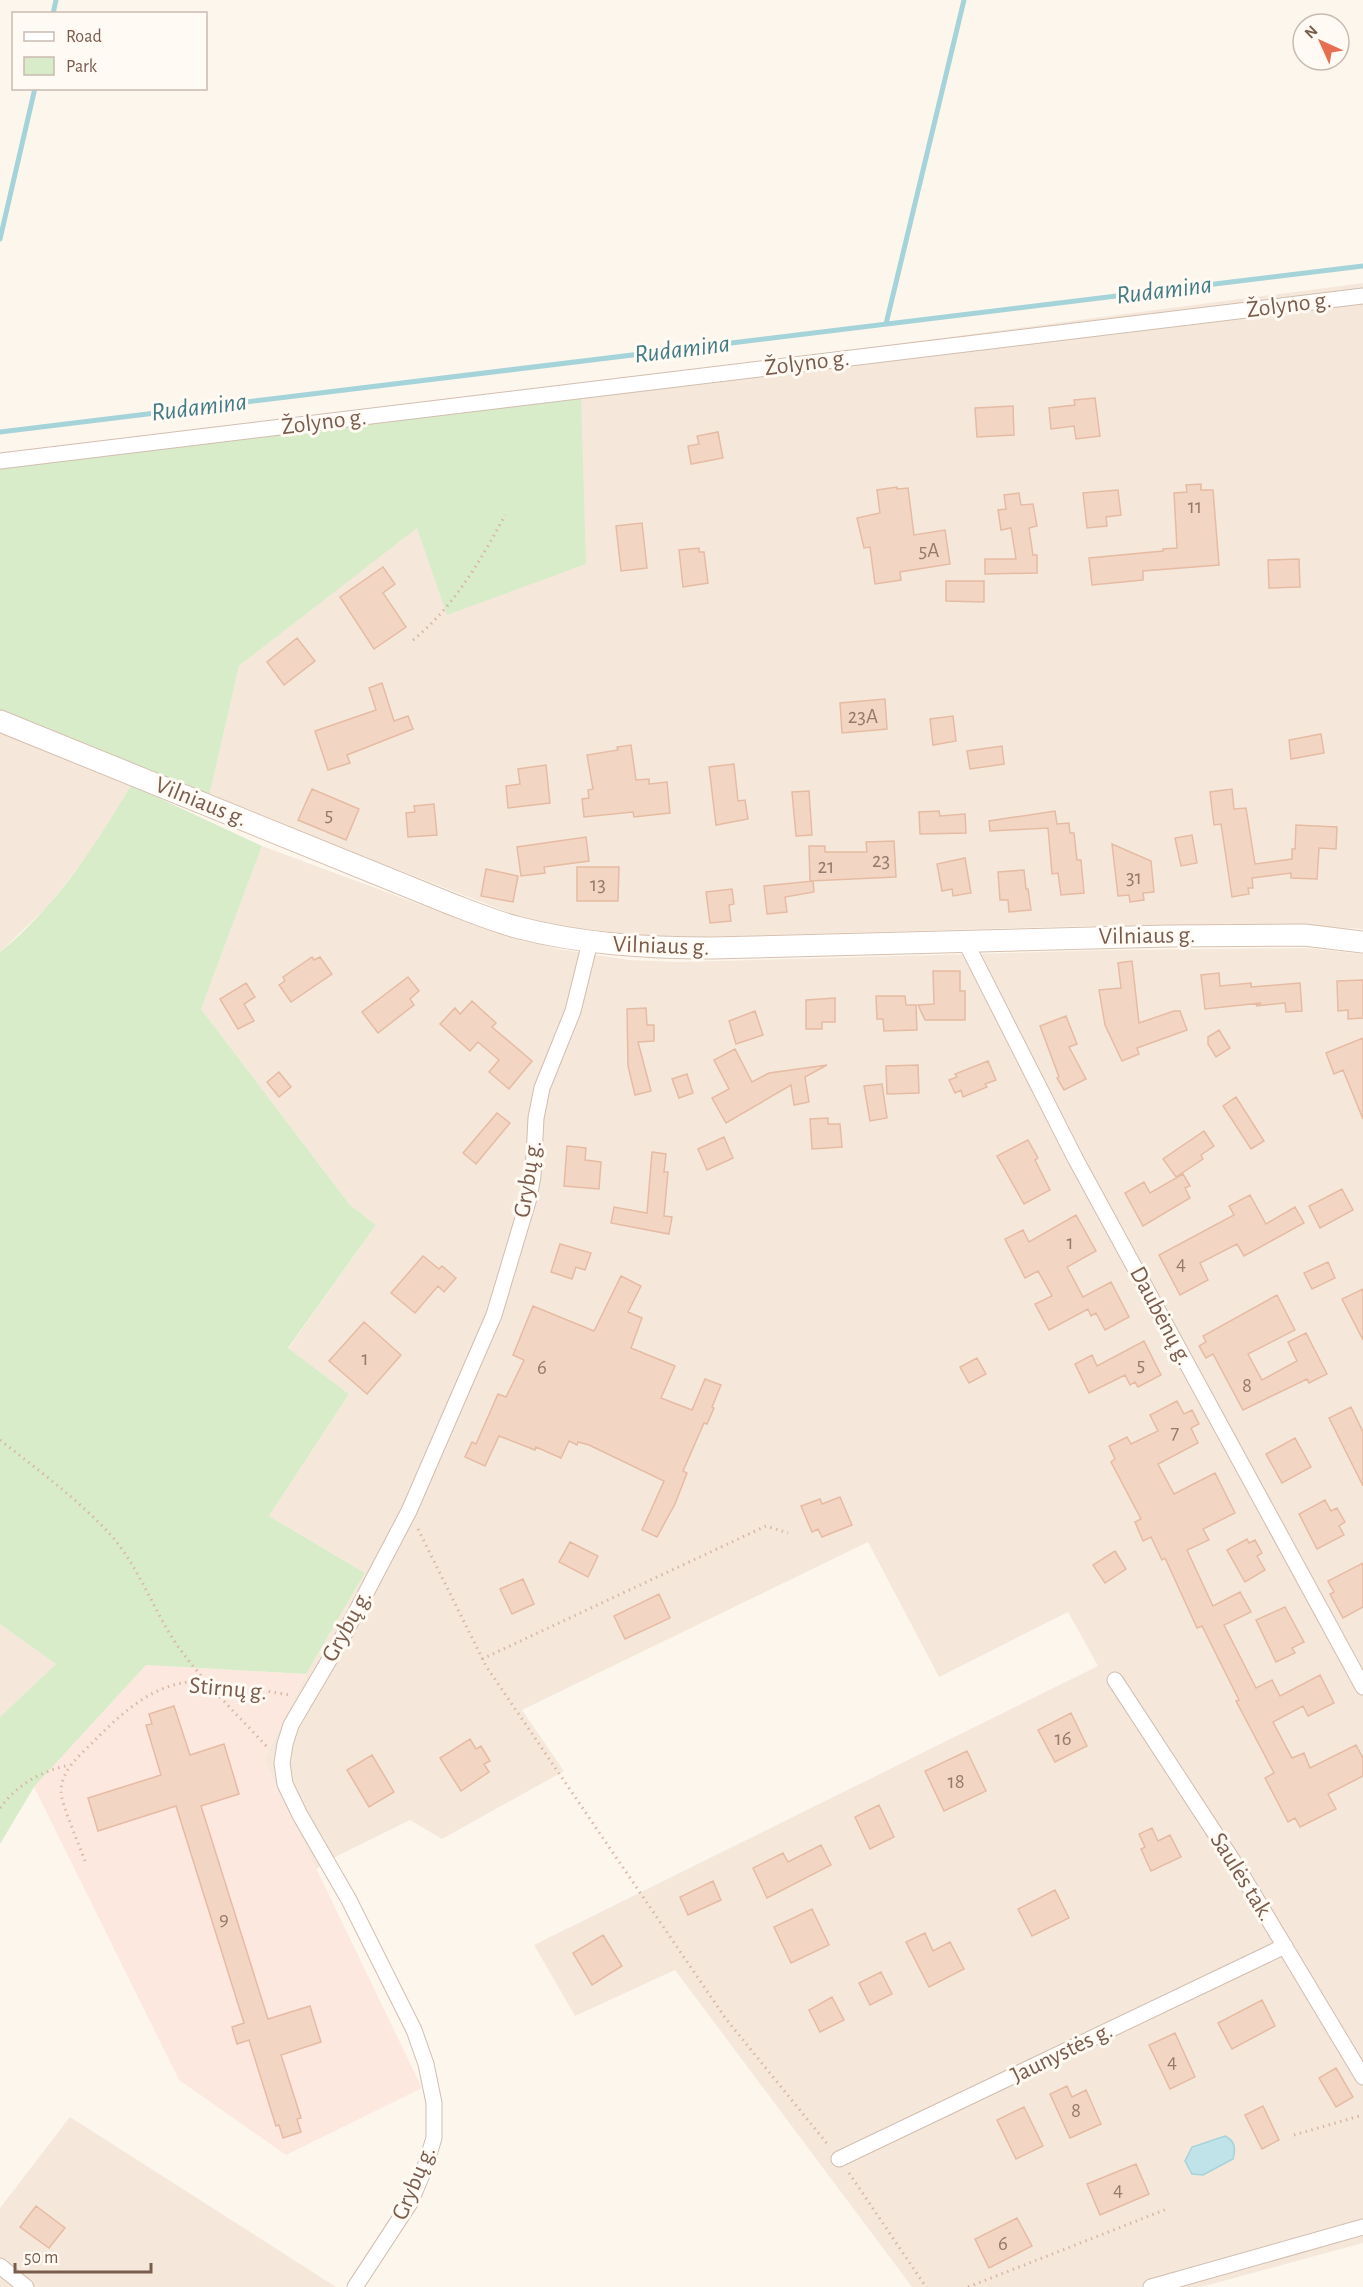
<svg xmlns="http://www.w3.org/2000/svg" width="1363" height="2287" font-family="'Alegreya Sans',sans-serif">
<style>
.residential{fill:#f5e8da}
.commercial{fill:#fde8e0}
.green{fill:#d8ecc9}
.water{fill:#bfe3e8;stroke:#a5d3da;stroke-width:1.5}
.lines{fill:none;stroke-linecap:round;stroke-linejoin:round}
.stream{stroke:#a5d3da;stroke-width:5}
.building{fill:#f3d5c3;stroke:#e6bba3;stroke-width:1.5}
.minor-casing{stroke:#d1beb0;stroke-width:17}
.secondary-casing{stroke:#d6c0b0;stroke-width:23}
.path{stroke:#d9b8a5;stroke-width:3;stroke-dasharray:1.5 4.5;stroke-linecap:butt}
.minor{stroke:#fff;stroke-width:15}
.secondary{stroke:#fff;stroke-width:21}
.labels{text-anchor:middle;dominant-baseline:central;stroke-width:6;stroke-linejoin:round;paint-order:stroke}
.number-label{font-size:21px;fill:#987a6a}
.street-label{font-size:24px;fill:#7a5c4d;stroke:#fffaf3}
.water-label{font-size:26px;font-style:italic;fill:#437c86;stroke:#fffaf3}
</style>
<rect width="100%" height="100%" fill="#fdf6ec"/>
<!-- residential -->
<path class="residential" d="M1363,283V929L1267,924L1086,926L663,938L585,933L528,920L209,797L239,666L581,397V385Z
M0,733L131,785L94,847L47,907L0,952Z
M262,846L486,929L558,949L629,960L679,962L1113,950L1307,948L1363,954V2243L1201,2287H912L675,1970L575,2016L534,1945L1098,1666L1068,1612L939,1677L868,1542L522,1710L564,1771L442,1839L410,1820L337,1856L316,1869L264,1760L306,1674L365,1573L269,1516L349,1394L288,1349L376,1225L350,1205L201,1009Z
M0,1624L56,1664L0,1717Z
M70,2117L336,2287H0V2208Z"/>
<!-- commercial -->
<path class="commercial" d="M146,1665L306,1674L264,1760L422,2088L286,2155L179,2080L34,1787Z"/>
<!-- green -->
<path class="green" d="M581,397L586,564L447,615L417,528L239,666L209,797L0,710V466Z
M131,785L262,846L201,1009L350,1205L376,1225L288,1348L349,1394L269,1516L365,1573L306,1674L146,1665L34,1787L0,1844V1717L56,1664L0,1624V952C56,907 95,846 131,785Z"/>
<!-- water -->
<path class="water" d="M1225,2136C1235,2141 1236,2148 1233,2159L1203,2175L1192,2174L1185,2161L1192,2147Z"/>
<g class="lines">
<!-- stream -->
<path class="stream" d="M53,14L56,0
M0,239L35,88
M886,324L964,0
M0,432L1363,266"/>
</g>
<!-- building -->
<path class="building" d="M1095,398L1100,436L1076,439L1074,426L1051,429L1049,408L1075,405L1074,400Z
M1013,406L1014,435L977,437L975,408Z
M718,432L723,458L691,464L688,446L699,444L697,436Z
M1201,484V490H1213L1219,565L1143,571V580L1092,585L1089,558L1163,551V549L1177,548L1174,493L1187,492L1186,485Z
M897,487V489L908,488L914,535L945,530L950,564L900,572L901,580L875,584L870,547L864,548L857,518L880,513L877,490Z
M1118,490L1121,515L1106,517L1107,526L1087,528L1083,493Z
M1019,493L1021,505L1033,504L1037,526L1029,528L1033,555H1037V573L985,574V559H1016L1011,528L1001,530L998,510L1006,509L1004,495Z
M642,523L647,568L621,571L616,526Z
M699,548V552H704L708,583L683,587L679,550Z
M1299,559L1300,587L1269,588L1268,560Z
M383,567L395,584L383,593L406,627L374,649L340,597Z
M946,581H984V602L946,601Z
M297,638L315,661L284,685L267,662Z
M382,683L394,721L408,716L413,729L347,755L350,763L328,770L315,731L376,710L369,688Z
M885,699L887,729L842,733L840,703Z
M953,716L956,741L933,745L930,719Z
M1321,734L1324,753L1291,759L1289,740Z
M631,745L636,780L649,779V784L667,782L670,813L634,817L633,812L584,817L582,799L589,798L588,790L593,789L587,755L618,750L617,747Z
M1002,746L1004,764L970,769L967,751Z
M734,764L738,801L745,800L748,819L716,825L709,767Z
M546,765L550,803L508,808L506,786L520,784L518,769Z
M312,789L359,809L346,840L298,820Z
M1232,789L1234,809L1246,808L1255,864L1292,859V849H1295L1296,825L1337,827L1336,849L1319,848L1317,879L1291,878V873L1252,878L1253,888H1248L1249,894L1232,897L1221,824L1214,825L1210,792Z
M809,791L812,835L796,836L792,792Z
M434,804L437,835L408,837L406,813L415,812L414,806Z
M939,811L940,816L965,814L966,833L920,834L919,812Z
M1055,811L1057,824L1069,823L1070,833H1074L1077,860H1081L1084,893L1061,895L1058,873L1052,874L1048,828L990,831L989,821Z
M1192,835L1197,863L1181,866L1175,838Z
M586,837L589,861L544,867L545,873L521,876L517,847Z
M894,841L896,877L810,881L809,846H825V852H867L866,842Z
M1112,844L1151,861L1154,892L1143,893L1144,900L1130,902L1129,895L1118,896Z
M965,858L971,893L953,896L952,889L942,891L937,864Z
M577,867H619L618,901H577Z
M486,869L518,876L513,902L481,896Z
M1024,870L1026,889H1028L1031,910L1009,912L1008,900H1000L998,872Z
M813,881L814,892L785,897L787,912L767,914L764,886Z
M732,889L734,904L729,905L731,921L710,923L706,892Z
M312,957L314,960L320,957L332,974L291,1002L279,985L285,981L283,977Z
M1132,961L1139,1023L1174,1011H1180L1187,1030L1137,1048L1139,1054L1122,1061L1105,1025L1099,990L1121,988L1118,963Z
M933,971H960V991H965V1020H925L918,1005L934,1004Z
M1219,973L1220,986L1251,983V987L1300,983L1302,1011L1286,1012L1285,1003L1256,1006L1261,1003L1205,1009L1201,975Z
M408,977L419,991L410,999L414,1005L378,1033L362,1012Z
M1363,980V1018L1348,1019V1010L1338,1011L1337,981Z
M246,983L255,997L244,1004L254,1021L238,1029L220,999Z
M876,996H905L906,1005H916L917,1030L884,1031L883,1019H877Z
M835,998V1022H822V1029H806V1000Z
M472,1001L496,1023L492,1027L532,1061L509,1089L489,1072L499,1060L478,1042L470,1051L440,1024L455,1008L460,1014Z
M646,1008L647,1025H654V1041L638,1042L651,1091L635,1095L628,1066L627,1009Z
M755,1011L763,1035L736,1044L729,1021Z
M1066,1016L1077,1044L1069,1047L1086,1079L1064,1090L1057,1078L1059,1077L1040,1026Z
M1219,1030L1230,1048L1216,1057L1208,1044V1037Z
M1363,1038V1119L1343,1070L1334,1074L1326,1053Z
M735,1049L752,1082L769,1073L827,1065L805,1077L809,1102L794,1105L791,1085L726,1123L712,1098L729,1089L714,1060Z
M988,1061L996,1080L985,1084L987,1087L963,1097L961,1090L955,1093L949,1080L957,1077L955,1074Z
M918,1065L919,1093L887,1094L886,1066Z
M279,1072L291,1087L279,1097L267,1082Z
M687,1074L693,1093L679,1098L672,1079Z
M882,1084L887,1118L870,1121L864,1086Z
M1236,1097L1264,1141L1251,1149L1223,1106Z
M497,1113L510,1123L476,1164L463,1153Z
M828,1118V1124H840L842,1147L812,1149L810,1119Z
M1204,1131L1214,1146L1201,1155L1203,1159L1176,1177L1163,1159Z
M724,1137L733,1158L707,1170L698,1149Z
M1028,1140L1038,1158L1035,1160L1050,1190L1024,1204L997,1156Z
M567,1146L586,1148L585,1160L601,1162L599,1189L564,1186Z
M652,1152L666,1154L664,1172H668L664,1216L672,1217L669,1234L611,1223L614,1207L647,1213Z
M1183,1174L1190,1186L1185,1188L1190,1198L1143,1226L1125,1193L1144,1182L1150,1193Z
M1342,1189L1353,1210L1320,1228L1309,1206Z
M1250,1195L1266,1224L1295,1207L1304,1223L1244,1256L1237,1244L1200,1263L1208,1280L1180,1295L1159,1255L1234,1215L1229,1206Z
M1076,1215L1096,1251L1067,1267L1083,1297L1111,1282L1129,1317L1105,1330L1096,1313L1091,1316L1088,1309L1049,1330L1035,1304L1052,1296L1038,1271L1025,1278L1005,1239L1023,1230L1029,1242Z
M560,1244L591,1253L585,1270L576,1267L572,1279L551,1272Z
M423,1256L439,1269L442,1266L456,1278L444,1292L438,1286L415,1313L391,1293Z
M1328,1262L1335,1278L1312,1289L1304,1273Z
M621,1276L641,1286L628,1312L642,1318L631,1348L675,1366L661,1398L692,1410L705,1379L721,1385L712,1407L714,1408L707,1424L704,1423L683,1471L687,1473L675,1504L657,1537L642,1530L664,1481L589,1445L578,1442L577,1445L569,1441L561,1458L536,1447L535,1450L499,1436L485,1466L465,1457L472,1442L476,1444L498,1394L506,1397L524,1360L513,1355L533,1306L594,1331Z
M1363,1289V1340L1342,1299Z
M1277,1295L1295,1330L1248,1354L1262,1380L1297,1361L1288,1342L1306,1333L1327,1374L1309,1383L1307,1379L1243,1410L1213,1354L1206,1358L1199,1346L1206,1342L1203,1336Z
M364,1322L401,1355L367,1394L329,1361Z
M1144,1341L1161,1375L1138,1387L1135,1382L1130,1385L1125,1375L1089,1393L1075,1364L1092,1355L1097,1366Z
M977,1358L986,1374L969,1383L960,1367Z
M1177,1401L1184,1414L1192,1410L1199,1424L1191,1428L1198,1443L1158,1464L1174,1494L1215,1473L1235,1513L1203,1529L1209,1540L1187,1550L1213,1606L1240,1592L1251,1612L1224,1625L1256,1688L1272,1680L1280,1696L1320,1675L1334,1703L1308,1716L1303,1706L1273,1722L1292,1758L1304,1753L1310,1768L1356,1745L1363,1758V1776L1328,1794L1336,1809L1300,1827L1295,1818L1288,1822L1265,1778L1274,1773L1236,1701L1239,1700L1202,1626L1197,1628L1165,1558L1162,1560L1151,1537L1143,1541L1135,1522L1141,1519L1111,1462L1115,1459L1109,1446L1127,1437L1131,1444L1158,1431L1150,1415Z
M1351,1407L1363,1432V1486L1329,1418Z
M1295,1438L1311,1467L1282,1483L1266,1454Z
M840,1497L852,1525L822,1537L818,1529L812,1532L801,1506L820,1499L822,1504Z
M1325,1500L1331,1511L1337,1508L1345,1522L1339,1526L1344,1535L1317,1549L1299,1514Z
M1247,1539L1249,1543L1255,1540L1262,1553L1257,1556L1265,1570L1245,1582L1227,1550Z
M570,1542L598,1556L588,1577L559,1562Z
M1115,1551L1126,1569L1105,1583L1093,1565Z
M1363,1563V1607L1343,1618L1330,1594L1334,1592L1328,1581Z
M523,1579L534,1604L512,1614L500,1589Z
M659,1594L670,1618L625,1639L614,1616Z
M1285,1607L1304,1642L1292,1648L1295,1653L1276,1662L1256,1620Z
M174,1706L190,1755L224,1744L239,1794L201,1806L268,2019L310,2006L321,2042L281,2055L301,2118L297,2119L301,2132L283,2138L279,2125L276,2126L249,2040L237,2044L232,2027L244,2023L176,1806L98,1831L88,1798L161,1775L146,1725L152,1724L149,1714Z
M1071,1713L1087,1746L1055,1762L1038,1730Z
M470,1739L476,1749L481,1746L490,1761L484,1764L489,1772L461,1791L440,1758Z
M967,1751L986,1791L944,1811L925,1771Z
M372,1755L394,1792L369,1807L347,1770Z
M879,1805L894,1837L870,1849L855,1817Z
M1152,1828L1158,1841L1170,1835L1181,1857L1151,1871L1141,1849L1145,1847L1139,1834Z
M821,1845L831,1865L767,1898L753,1868L783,1853L788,1862Z
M713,1881L721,1900L688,1915L680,1897Z
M1055,1890L1069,1918L1032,1936L1018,1909Z
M812,1909L829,1945L791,1963L774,1927Z
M925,1933L933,1951L950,1942L964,1969L929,1987L906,1942Z
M603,1935L622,1966L592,1985L573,1953Z
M881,1972L892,1994L870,2005L859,1983Z
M832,1997L844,2020L820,2032L809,2010Z
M1262,2000L1275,2026L1232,2049L1218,2023Z
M1175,2033L1195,2077L1170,2089L1149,2045Z
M1336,2068L1353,2097L1336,2107L1319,2078Z
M1067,2086L1072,2097L1086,2090L1101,2124L1070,2138L1050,2094Z
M1263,2106L1279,2140L1262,2149L1245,2115Z
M1024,2107L1043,2146L1016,2159L997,2120Z
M1136,2164L1149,2194L1100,2215L1087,2184Z
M36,2206L65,2228L49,2248L20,2227Z
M1017,2218L1032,2246L989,2268L975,2239Z"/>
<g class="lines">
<!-- minor casing -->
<g class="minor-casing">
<path id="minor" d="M0,461L1363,296
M965,941L1075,1158L1363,1687
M1115,1680L1239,1870L1363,2077
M839,2159L1285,1946
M0,2266L26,2287
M355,2287L410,2203L424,2170L434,2138V2103L426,2064L414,2030L349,1900L300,1815L285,1784L282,1763L285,1744L291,1725L345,1633L409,1511L494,1315L529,1198L533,1176L536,1118L542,1088L573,1011L590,942
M1151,2287L1363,2227"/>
</g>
<!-- secondary casing -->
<g class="secondary-casing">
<path id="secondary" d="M0,721L451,904C472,912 494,921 516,927C581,944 646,948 712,948L1168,936L1304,935L1363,942"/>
</g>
<!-- path -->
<path class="path" d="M413,640C453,608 481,560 505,515
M0,1440C37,1469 76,1498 108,1532C138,1564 152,1608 177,1645C203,1682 237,1714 268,1748
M418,1529L486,1666L726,2019L829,2146
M482,1659L766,1526L788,1533
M0,1808C18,1784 41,1771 70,1765
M85,1861C80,1847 61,1803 61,1792C61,1771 78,1757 92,1743C117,1718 145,1690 182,1683C206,1678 263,1691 290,1695
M1294,2135L1363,2115
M849,2173L926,2287
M968,2287L1167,2209"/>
<!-- minor -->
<use href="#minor" class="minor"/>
<!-- secondary -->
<use href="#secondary" class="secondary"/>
</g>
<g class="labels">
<!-- number labels -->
<g class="number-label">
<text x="1195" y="506">11</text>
<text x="929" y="550">5A</text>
<text x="863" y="716">23A</text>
<text x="329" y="814">5</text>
<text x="881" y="860">23</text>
<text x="826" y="866">21</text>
<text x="1134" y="877">31</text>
<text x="598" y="884">13</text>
<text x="1070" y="1242">1</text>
<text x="1181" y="1263">4</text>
<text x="365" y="1358">1</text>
<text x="1141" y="1364">5</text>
<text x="542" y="1367">6</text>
<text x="1247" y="1385">8</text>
<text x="1175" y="1432">7</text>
<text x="1063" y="1738">16</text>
<text x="956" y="1781">18</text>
<text x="224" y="1918">9</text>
<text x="1172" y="2061">4</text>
<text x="1076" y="2110">8</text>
<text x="1118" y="2189">4</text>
<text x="1003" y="2243">6</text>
</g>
<!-- street labels -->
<g class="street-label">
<text transform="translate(1289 305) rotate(-7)">Žolyno g.</text>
<text transform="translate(807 363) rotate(-7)">Žolyno g.</text>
<text transform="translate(324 422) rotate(-7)">Žolyno g.</text>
<text transform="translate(201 802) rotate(22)">Vilniaus g.</text>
<text transform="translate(1147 936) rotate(-1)">Vilniaus g.</text>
<text transform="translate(661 946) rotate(2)">Vilniaus g.</text>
<text transform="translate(528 1179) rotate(-81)">Grybų g.</text>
<text transform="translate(1161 1316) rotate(62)">Daubėnų g.</text>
<text transform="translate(347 1626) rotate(-61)">Grybų g.</text>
<text transform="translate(228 1689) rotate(5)">Stirnų g.</text>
<text transform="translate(1242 1877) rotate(58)">Saulės tak.</text>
<text transform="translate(1062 2053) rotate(-26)">Jaunystės g.</text>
<text transform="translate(414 2183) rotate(-67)">Grybų g.</text>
</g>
<!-- water labels -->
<g class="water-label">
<text transform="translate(1164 290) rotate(-7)">Rudamina</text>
<text transform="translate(682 349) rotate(-7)">Rudamina</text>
<text transform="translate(199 407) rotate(-7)">Rudamina</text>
</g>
</g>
<!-- legend -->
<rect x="12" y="12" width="195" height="78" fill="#fffaf3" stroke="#cabbb1" stroke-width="1.5"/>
<rect x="24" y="32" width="30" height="9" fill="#ffffff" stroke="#cabbb1" stroke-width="1.5"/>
<text x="66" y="42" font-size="18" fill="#7a5c4d">Road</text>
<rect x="24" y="57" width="30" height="18" fill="#d8ecc9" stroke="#cabbb1" stroke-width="1.5"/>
<text x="66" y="72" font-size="18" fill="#7a5c4d">Park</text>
<!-- north arrow -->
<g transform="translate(1321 42) rotate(315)"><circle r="28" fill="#fffaf3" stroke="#cabbb1" stroke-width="1.5"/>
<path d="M0-4.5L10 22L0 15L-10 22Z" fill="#e76f51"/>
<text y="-9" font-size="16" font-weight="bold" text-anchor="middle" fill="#7a5c4d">N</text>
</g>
<!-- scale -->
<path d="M15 2263v9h136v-9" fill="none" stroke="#7a5c4d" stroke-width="3"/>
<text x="24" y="2263" font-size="18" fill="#7a5c4d" stroke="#fffaf3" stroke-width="4.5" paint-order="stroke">50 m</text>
</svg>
